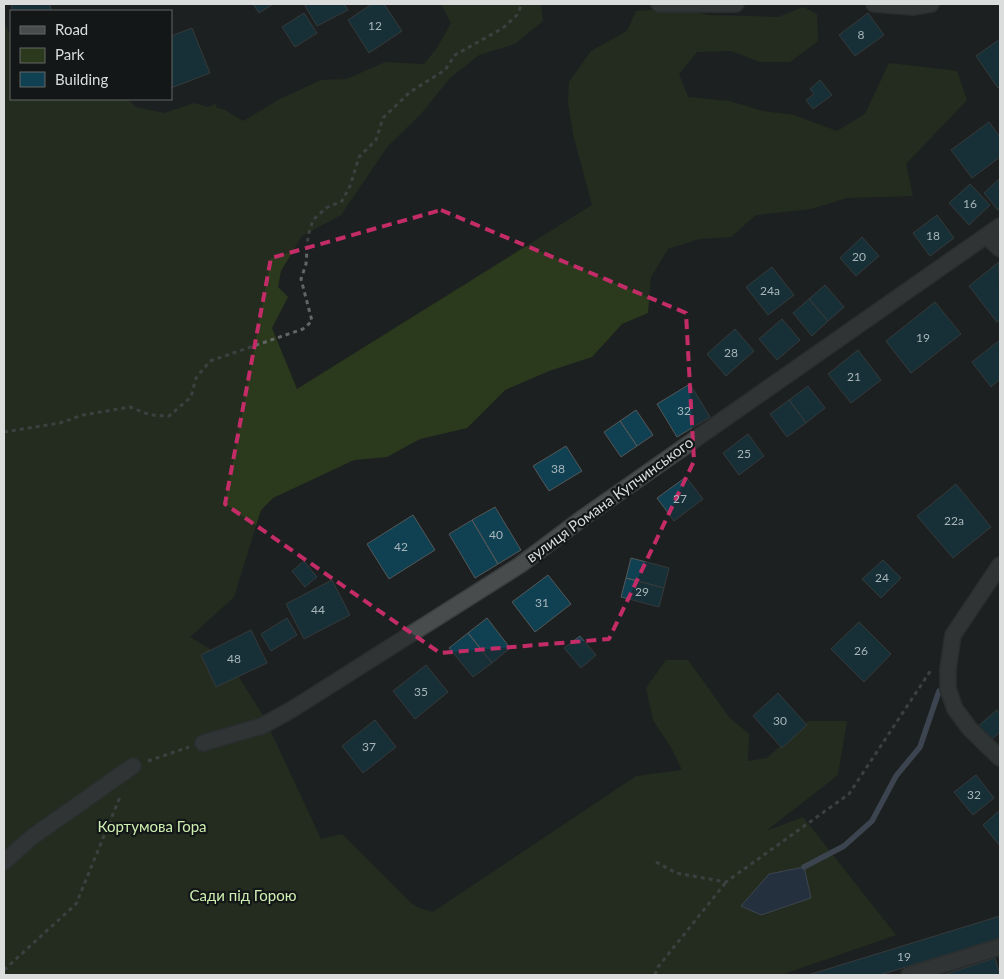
<svg xmlns="http://www.w3.org/2000/svg" width="1004" height="979" viewBox="0 0 1004 979" font-family="Lato,sans-serif">
	<style>
		.green { fill: #2b3a1c }
		.water { fill: #2f4362; stroke: #637187 }
		.lines { fill: none; stroke-linecap: round; stroke-linejoin: round }
		.stream { stroke: #637187; stroke-width: 5.5 }
		.building { fill: #104153; stroke: #545758 }
		.minor-casing { stroke: #3a3d3d; stroke-width: 18 }
		.path { stroke: #636666; stroke-width: 3; stroke-dasharray: 4 4; stroke-linecap: butt }
		.minor { stroke: #484c4c; stroke-width: 15 }
		.marked { fill: none; stroke: #c42c68; stroke-width: 4; stroke-dasharray: 10 6; stroke-linejoin: round }
		.labels { text-anchor: middle; stroke-width: 4.5; stroke-linejoin: round; paint-order: stroke }
		.number-label { font-size: 12px; fill: #a8b6ba }
		.street-label { font-size: 15px; fill: #dbdddd; stroke: #141717 }
		.park-label { font-size: 15px; fill: #ceefb1; stroke: #141717 }
	</style>
	<rect width="100%" height="100%" fill="#1d2020"/>
	<path class="green" d="M 441,4 L 541,4 L 543,21 L 515,44 L 479,55 L 450,78 L 421,114 L 388,146 L 341,215 L 302,236 L 281,271 L 278,287 L 288,297 L 272,328 L 297,389 L 592,205 L 573,134 L 568,102 L 569,82 L 591,51 L 627,31 L 636,11 L 674,8 L 709,15 L 778,17 L 803,7 L 817,14 L 818,41 L 790,62 L 760,62 L 731,51 L 697,52 L 679,74 L 688,97 L 729,101 L 763,111 L 794,115 L 837,131 L 865,114 L 889,63 L 957,71 L 967,100 L 906,164 L 913,196 L 847,198 L 811,209 L 756,215 L 731,237 L 699,239 L 668,249 L 651,277 L 648,313 L 622,324 L 592,357 L 549,371 L 505,390 L 467,428 L 420,439 L 387,457 L 354,460 L 273,498 L 261,510 L 234,597 L 190,637 L 228,660 L 264,717 L 321,839 L 342,834 L 411,903 L 419,908 L 433,912 L 636,776 L 682,770 L 672,749 L 653,720 L 646,688 L 666,660 L 688,660 L 729,717 L 749,734 L 748,761 L 767,758 L 808,721 L 847,721 L 838,775 L 766,831 L 803,817 L 896,935 L 781,975 L 4,975 L 4,23 L 11,35 L 11,99 L 128,99 L 136,107 L 164,113 L 194,103 L 208,107 L 215,104 L 217,108 L 225,110 L 243,121 L 278,100 L 321,80 L 347,79 L 385,62 L 424,64 L 437,48 L 451,23 Z"/>
	<path class="water" d="M 804,867 L 811,898 L 761,915 L 741,906 L 769,874 Z"/>
	<g class="lines">
		<path class="stream" d="M 804,867 L 844,846 L 872,821 L 896,776 L 920,747 L 939,691"/>
	</g>
	<path class="building" d="M 15,4 L 49,4 L 52,11 L 13,11 L 11,6 Z
		M 253,4 L 273,4 L 259,13 Z
		M 304,4 L 344,4 L 348,10 L 317,26 Z
		M 372,4 L 384,4 L 402,31 L 369,53 L 348,20 Z
		M 304,13 L 317,33 L 295,47 L 282,27 Z
		M 868,13 L 884,35 L 855,56 L 839,35 Z
		M 192,28 L 210,73 L 171,88 L 171,36 Z
		M 1000,39 L 1000,86 L 998,88 L 976,56 Z
		M 820,80 L 832,95 L 813,109 L 806,100 L 814,94 L 810,89 Z
		M 989,122 L 1000,137 L 1000,157 L 972,178 L 951,150 Z
		M 999,179 L 1000,208 L 998,210 L 984,193 Z
		M 970,184 L 990,205 L 969,225 L 949,203 Z
		M 937,215 L 954,238 L 930,256 L 913,233 Z
		M 862,237 L 879,256 L 856,276 L 840,258 Z
		M 999,262 L 1000,320 L 997,322 L 969,286 Z
		M 772,267 L 794,295 L 768,315 L 746,287 Z
		M 825,285 L 844,307 L 828,321 L 809,299 Z
		M 809,299 L 828,321 L 812,336 L 793,313 Z
		M 935,302 L 961,334 L 911,373 L 886,341 Z
		M 782,319 L 800,340 L 777,360 L 759,339 Z
		M 735,329 L 754,351 L 726,376 L 707,354 Z
		M 1000,340 L 1000,379 L 991,387 L 972,362 Z
		M 858,350 L 881,380 L 851,403 L 828,374 Z
		M 690,384 L 710,417 L 677,437 L 657,404 Z
		M 808,386 L 825,408 L 806,423 L 789,400 Z
		M 789,400 L 806,423 L 787,437 L 770,414 Z
		M 636,410 L 653,435 L 637,446 L 620,421 Z
		M 620,421 L 637,446 L 621,457 L 604,432 Z
		M 748,434 L 764,456 L 739,475 L 723,453 Z
		M 566,446 L 582,471 L 549,491 L 533,466 Z
		M 686,477 L 703,499 L 674,521 L 657,498 Z
		M 956,484 L 991,527 L 953,558 L 917,516 Z
		M 495,507 L 521,550 L 498,564 L 472,520 Z
		M 413,515 L 435,550 L 389,579 L 367,544 Z
		M 472,520 L 498,564 L 475,578 L 449,534 Z
		M 631,558 L 669,568 L 664,588 L 626,578 Z
		M 883,560 L 901,578 L 881,598 L 862,579 Z
		M 304,561 L 317,577 L 305,587 L 292,571 Z
		M 548,575 L 571,604 L 535,632 L 512,602 Z
		M 626,578 L 664,588 L 659,607 L 621,597 Z
		M 332,580 L 350,615 L 304,639 L 286,604 Z
		M 287,618 L 297,635 L 271,651 L 261,634 Z
		M 487,618 L 510,648 L 492,663 L 468,633 Z
		M 859,622 L 891,654 L 864,682 L 831,649 Z
		M 251,630 L 267,663 L 216,687 L 201,655 Z
		M 468,633 L 492,663 L 473,677 L 449,648 Z
		M 580,636 L 596,655 L 581,668 L 564,648 Z
		M 426,665 L 448,692 L 415,719 L 393,691 Z
		M 778,693 L 807,725 L 782,748 L 753,716 Z
		M 997,710 L 1000,714 L 1000,732 L 991,740 L 978,726 Z
		M 375,720 L 396,747 L 363,773 L 342,746 Z
		M 976,775 L 994,798 L 973,815 L 954,792 Z
		M 1000,810 L 1000,846 L 983,825 Z
		M 1000,916 L 1000,938 L 880,975 L 808,975 Z
		M 995,958 L 1000,975 L 943,975 Z"/>
	<g class="lines">
		<defs>
			<path id="minor" d="M 659,4 L 736,4
				M 874,4 L 914,7 L 931,4
				M 986,236 L 1000,249
				M 1000,565 L 953,635 L 948,669 L 948,689 L 955,709 L 970,729 L 1000,758
				M 203,743 L 262,726 L 291,710 L 520,565 L 584,517 L 1000,226
				M 4,862 L 32,837 L 133,766
				M 909,975 L 1000,947"/>
		</defs>
		<use href="#minor" class="minor-casing"/>
		<path class="path" d="M 4,432 L 60,423 L 83,415 L 130,407 L 150,415 L 169,416 L 191,397 L 196,378 L 210,361 L 303,329 L 312,321 L 301,279 L 306,264 L 308,236 L 313,220 L 326,208 L 342,201 L 350,186 L 359,157 L 376,140 L 383,118 L 410,92 L 445,70 L 455,55 L 503,28 L 517,15 L 522,4
			M 148,761 L 189,747
			M 656,862 L 676,873 L 726,882 L 849,794 L 931,670
			M 4,970 L 76,904 L 120,797
			M 655,975 L 658,967 L 726,882"/>
		<use href="#minor" class="minor"/>
	</g>
	<path d="M0 0H1004V979H0ZM 441,210 L 686,313 L 694,461 L 609,639 L 440,653 L 225,504 L 271,258 Z" fill="#1d2020" fill-opacity=".55" fill-rule="evenodd"/>
	<path class="marked" d="M 441,210 L 686,313 L 694,461 L 609,639 L 440,653 L 225,504 L 271,258 Z"/>
	<g class="labels">
		<g class="number-label">
			<text x="375" y="30">12</text>
			<text x="861" y="39">8</text>
			<text x="970" y="208">16</text>
			<text x="933" y="240">18</text>
			<text x="859" y="261">20</text>
			<text x="770" y="295">24а</text>
			<text x="923" y="342">19</text>
			<text x="731" y="357">28</text>
			<text x="854" y="381">21</text>
			<text x="684" y="415">32</text>
			<text x="744" y="458">25</text>
			<text x="558" y="473">38</text>
			<text x="680" y="503">27</text>
			<text x="954" y="525">22а</text>
			<text x="496" y="539">40</text>
			<text x="401" y="551">42</text>
			<text x="882" y="582">24</text>
			<text x="642" y="596">29</text>
			<text x="542" y="607">31</text>
			<text x="318" y="614">44</text>
			<text x="861" y="655">26</text>
			<text x="234" y="663">48</text>
			<text x="421" y="696">35</text>
			<text x="780" y="725">30</text>
			<text x="369" y="751">37</text>
			<text x="974" y="799">32</text>
			<text x="904" y="961">19</text>
		</g>
		<g class="street-label">
			<text transform="translate(610 500) rotate(-36)" y="5">вулиця Романа Купчинського</text>
		</g>
		<g class="park-label">
			<text x="152" y="832">Кортумова Гора</text>
			<text x="243" y="901">Сади під Горою</text>
		</g>
	</g>
	<rect width="1004" height="979" fill="none" stroke="#dbdddd" stroke-width="10"/>
	<rect x="10" y="10" width="162" height="90" fill="#141717" stroke="#646666"/>
	<rect x="20" y="26" width="25" height="8" fill="#484c4c" stroke="#646666"/>
	<text x="55" y="35" font-size="15" fill="#dbdddd">Road</text>
	<rect x="20" y="48" width="25" height="15" fill="#2b3a1c" stroke="#646666"/>
	<text x="55" y="60" font-size="15" fill="#dbdddd">Park</text>
	<rect x="20" y="72" width="25" height="15" fill="#104153" stroke="#646666"/>
	<text x="55" y="85" font-size="15" fill="#dbdddd">Building</text>
</svg>
